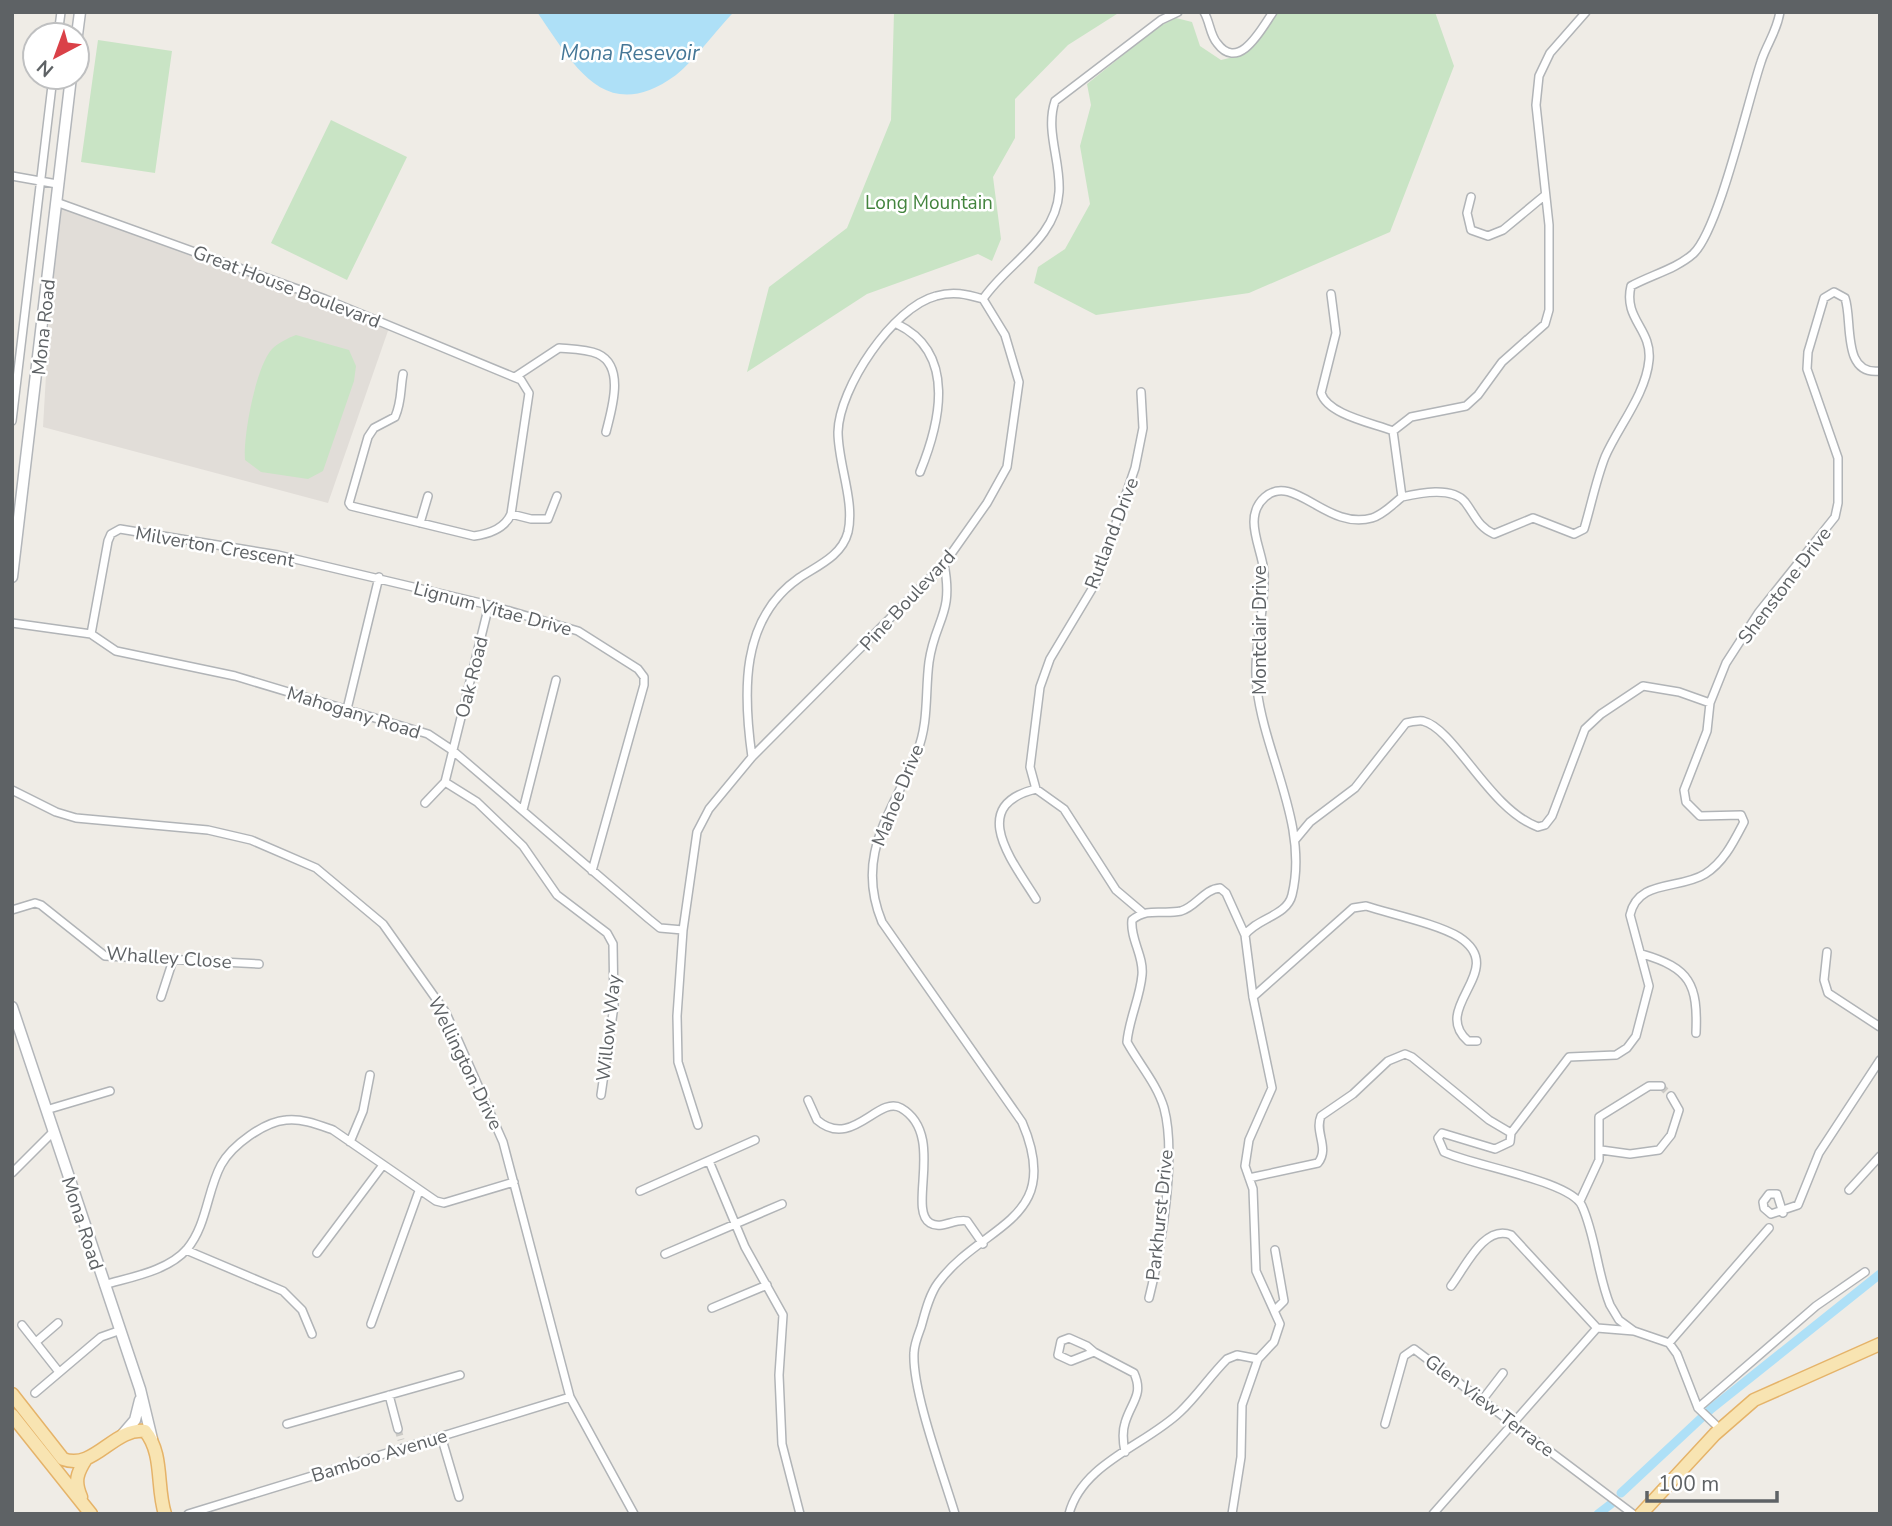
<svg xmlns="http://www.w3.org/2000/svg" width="1892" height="1526" viewBox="0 0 1892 1526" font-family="'Nunito Sans',sans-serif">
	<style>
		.education { fill: #e1ddd8 }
		.green { fill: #c9e4c5 }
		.water { fill: #aee0f7 }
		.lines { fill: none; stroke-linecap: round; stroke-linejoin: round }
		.canal { stroke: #aee0f7; stroke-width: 9 }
		.street-tunnel { stroke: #cbcac6; stroke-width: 7; stroke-dasharray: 7 3.5; stroke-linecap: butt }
		.street-casing { stroke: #b1b4b7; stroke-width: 10 }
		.secondary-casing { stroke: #b3b6ba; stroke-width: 13 }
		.primary-casing { stroke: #e5b369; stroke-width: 15 }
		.street { stroke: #fff; stroke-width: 7 }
		.secondary { stroke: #fff; stroke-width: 10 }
		.primary { stroke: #f8e4b2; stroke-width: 12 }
		.labels { text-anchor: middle; stroke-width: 5; stroke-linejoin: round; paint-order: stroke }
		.park-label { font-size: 19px; fill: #43843e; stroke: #fff }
		.street-label { font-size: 19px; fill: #5e6265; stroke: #fff }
		.water-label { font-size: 21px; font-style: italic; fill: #457797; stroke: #fff }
	</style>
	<rect width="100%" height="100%" fill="#efece6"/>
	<path class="education" d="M 56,202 L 390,325 L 328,503 L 43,427 Z"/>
	<path class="green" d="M 894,12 L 1120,12 L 1068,45 L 1015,99 L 1015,138 L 993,177 L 1001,239 L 992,261 L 978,254 L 867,294 L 747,372 L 769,287 L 847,228 L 891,120 Z
		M 1275,12 L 1435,12 L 1454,66 L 1390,232 L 1249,293 L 1096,315 L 1034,283 L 1038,267 L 1065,249 L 1090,204 L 1080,146 L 1091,105 L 1087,84 L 1158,27 L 1176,18 L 1192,22 L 1200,46 L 1221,60 L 1242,55 Z
		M 98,40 L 172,51 L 155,173 L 81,162 Z
		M 331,120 L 407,157 L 347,280 L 271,243 Z
		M 296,335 L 349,350 L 356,366 L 354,381 L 323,471 L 308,479 L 261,472 L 245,460 C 243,436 256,366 272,349 C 278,343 288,338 296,335 Z"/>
	<path class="water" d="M 537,12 L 734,12 C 717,29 693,62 676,75 C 605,127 574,65 537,12 Z"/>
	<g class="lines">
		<path class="canal" d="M 1621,1493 L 1711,1409 L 1880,1274
			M 1598,1514 L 1611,1504"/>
		<path class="street-tunnel" d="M 1661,1086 L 1671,1096
			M 398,1429 L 401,1440"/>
		<defs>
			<path id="street" d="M 1204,12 C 1210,22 1210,35 1217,43 C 1239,73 1262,28 1273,12
				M 58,35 L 61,12
				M 12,176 L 57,184
				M 1471,197 L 1467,213 L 1471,230 L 1488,236 L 1503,230 L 1544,196
				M 56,202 L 325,299 L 521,380 L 529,393 L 511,514 C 505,528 489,534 474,536 L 351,506 L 349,503 L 368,437 L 374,428 L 395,417 C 402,401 400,390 403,374
				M 1331,294 L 1336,333 L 1321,393 C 1328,415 1373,423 1393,431
				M 983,299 C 1007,263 1056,240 1059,192 C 1061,161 1045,131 1055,101 L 1161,20 L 1178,12
				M 897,324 C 957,353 940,423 920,472
				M 515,377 L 559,348 C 572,349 587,349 598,354 C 626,367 611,411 606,432
				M 1141,392 L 1143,428 L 1135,468 L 1095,584 L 1050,659 L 1040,687 L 1030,767 L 1036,789 L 1064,809 L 1116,890 L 1142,912
				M 12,421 L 53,77
				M 1402,497 C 1419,493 1452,486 1465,502 C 1475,515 1478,527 1494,534 L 1533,518 L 1574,534 L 1584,529 C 1591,506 1596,480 1605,457 C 1618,427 1646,394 1649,360 C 1652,329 1623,319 1631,286 C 1651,275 1676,269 1693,254 C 1719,230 1748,100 1761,62 C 1767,43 1776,34 1780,12
				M 511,514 L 531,519 L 548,519 L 557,496
				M 420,523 L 428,496
				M 944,564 C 954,615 935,619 929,662 C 925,692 929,723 917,752 C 893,812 854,854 882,922 L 1022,1122 C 1065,1222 982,1223 938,1283 C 929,1295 925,1313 921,1327 C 918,1335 914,1345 914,1353 C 912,1391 943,1474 955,1514
				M 12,623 L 91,634
				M 91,634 L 108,541 L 111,534 L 120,529 L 278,555 L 489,605 L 578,631 L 638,669 L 644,677 L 644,685 L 592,871
				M 91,634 L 116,651 L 235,676 L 428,734 L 452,750 L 649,919 L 660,928 L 683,930
				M 347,709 L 379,577
				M 445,782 L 477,802 L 523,846 L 557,895 L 607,933 L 613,944 L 614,1006 L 601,1095
				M 12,790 L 56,812 L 76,818 L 208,830 L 251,840 L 316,868 L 383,924 L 446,1013 L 503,1142 L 570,1397 L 634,1514
				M 425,803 L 445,782 L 489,605
				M 523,810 L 556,680
				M 1295,840 L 1310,822 L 1355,788 L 1406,723 C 1411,722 1418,720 1423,721 C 1455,729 1489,809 1538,827 L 1545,825 L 1552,816 L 1585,729 L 1601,714 L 1643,686 L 1679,692 L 1710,703
				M 1036,899 C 1014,863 966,806 1036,789
				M 12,910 L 35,903 L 41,905 L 105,956 L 259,964
				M 1827,952 L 1824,980 L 1828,993 L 1880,1027
				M 1642,954 C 1690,968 1698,984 1696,1033
				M 161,997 L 173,960
				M 1253,997 L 1353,908 L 1366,906 C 1391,914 1438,924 1459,937 C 1510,970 1429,1007 1468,1041 L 1477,1041
				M 808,1100 L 817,1120 C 852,1150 878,1095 901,1108 C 946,1134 907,1209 930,1223 C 941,1230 955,1218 967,1221 L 983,1244
				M 46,1110 L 110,1091
				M 698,1125 L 678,1062 L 677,1016 L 683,930 L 697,832 L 709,809 L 752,757 L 944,564 L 987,503 L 1007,467 L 1019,382 L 1005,335 L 983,299 C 966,294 953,291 936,296 C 893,307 839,388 838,432 C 838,464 855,501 848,532 C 842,556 817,566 799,578 C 740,619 743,693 752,757
				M 1511,1133 L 1569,1057 L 1616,1055 L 1627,1048 L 1636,1036 L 1649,986 L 1630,915 C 1638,879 1679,890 1705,874 C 1724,862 1734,841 1744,822 L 1741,815 L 1700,816 L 1686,802 L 1684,790 L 1707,731 L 1710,703 L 1726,663 L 1759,612 L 1835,517 L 1838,503 L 1838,458 L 1807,369 L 1808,352 L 1824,298 L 1834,292 L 1845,298 C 1853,320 1841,376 1880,371
				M 350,1142 L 363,1111 L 370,1075
				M 1601,1150 L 1630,1154 L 1659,1150 L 1671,1135 L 1679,1110 L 1671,1096
				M 709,1161 L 745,1247 L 783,1315 L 779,1375 L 782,1444 L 800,1514
				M 12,1173 L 53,1132
				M 1249,1178 L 1318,1163 C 1330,1148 1314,1132 1321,1116 L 1353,1094 L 1388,1061 L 1405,1054 L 1412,1057 L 1489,1120 L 1511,1133 L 1510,1142 L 1495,1149 L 1442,1133 L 1438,1138 L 1444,1152 C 1474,1166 1571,1181 1582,1206 C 1596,1237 1597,1273 1610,1305 L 1619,1320 L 1634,1331
				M 1849,1190 L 1880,1156
				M 640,1191 L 755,1140
				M 1580,1201 L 1599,1160 L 1599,1117 L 1649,1086 L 1661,1086
				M 1783,1213 L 1777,1194 L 1769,1194 L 1763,1202 L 1764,1208 L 1771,1214 L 1798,1205 L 1819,1153 L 1880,1060
				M 186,1250 L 283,1291 L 302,1310 L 312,1334
				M 317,1253 L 383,1165
				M 665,1254 L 782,1204
				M 104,1285 C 131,1277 168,1271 187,1249 C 207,1225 207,1191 221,1165 C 232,1145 264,1122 286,1120 C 302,1118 319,1125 333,1130 L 436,1201 L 444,1203 L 514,1182
				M 1451,1286 C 1465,1268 1484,1224 1511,1235 L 1597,1328 L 1634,1331 L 1669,1343 L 1677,1354 L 1698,1408 L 1720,1429
				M 1149,1298 C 1161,1250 1177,1156 1164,1108 C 1157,1084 1139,1064 1127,1042 C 1129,1019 1140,998 1142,975 C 1144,956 1130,939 1132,920 C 1148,907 1162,915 1181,911 C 1196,907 1204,889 1220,888 L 1226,893 L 1245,935
				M 712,1308 L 767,1285
				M 1275,1310 L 1284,1301 L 1275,1250
				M 371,1324 L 419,1191
				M 22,1325 L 59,1372
				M 36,1342 L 58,1323
				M 1669,1343 L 1769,1228
				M 1094,1352 L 1087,1346 L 1069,1338 L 1061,1341 L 1058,1355 L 1071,1361 L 1094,1352 L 1134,1373 C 1144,1395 1131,1402 1125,1423 C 1122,1432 1123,1442 1125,1452
				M 35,1393 L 101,1337 L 121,1330
				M 389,1395 L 398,1429
				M 1483,1399 L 1503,1373
				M 1698,1408 L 1816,1306 L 1865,1272
				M 287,1424 L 460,1375
				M 1385,1424 L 1404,1356 L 1414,1349 L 1633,1514
				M 441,1436 L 459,1497
				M 188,1514 L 570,1397
				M 1069,1514 C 1082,1463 1146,1445 1180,1412 C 1197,1396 1210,1376 1227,1359 L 1237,1355 L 1258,1359
				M 1232,1514 L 1241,1457 L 1242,1405 L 1258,1359 L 1274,1342 L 1280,1324 L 1256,1271 L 1253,1189 L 1245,1166 L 1249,1140 L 1272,1088 L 1253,997 L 1245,935 C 1257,918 1287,916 1292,895 C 1309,826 1265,756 1257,689 C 1252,651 1266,610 1264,572 C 1262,548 1242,517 1265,497 C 1294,472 1327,531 1372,518 C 1383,515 1393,504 1402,497 L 1393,431 L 1411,417 L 1466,406 L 1478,395 L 1502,362 L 1545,324 L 1549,310 L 1549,225 L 1536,105 L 1539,76 L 1550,53 L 1586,12
				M 1433,1514 L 1597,1328"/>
			<path id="secondary" d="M 77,35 L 80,12
				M 12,577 L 71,77
				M 12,1007 L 140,1389 L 152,1439
				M 123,1434 L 135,1420 L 140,1400"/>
			<path id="primary" d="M 12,1394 L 63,1459 C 94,1471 114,1427 145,1431 C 164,1454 156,1487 165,1514
				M 12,1415 L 91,1514
				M 81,1497 C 74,1481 77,1473 86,1459
				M 1641,1514 L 1715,1434 L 1754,1400 L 1880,1344"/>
		</defs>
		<use href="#street" class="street-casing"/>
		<use href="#secondary" class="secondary-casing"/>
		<use href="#primary" class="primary-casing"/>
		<use href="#street" class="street"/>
		<use href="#secondary" class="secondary"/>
		<use href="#primary" class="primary"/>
	</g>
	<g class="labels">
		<g class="park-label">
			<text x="929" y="209">Long Mountain</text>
		</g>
		<g class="street-label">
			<text transform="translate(287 286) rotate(21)" y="7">Great House Boulevard</text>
			<text transform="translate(43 327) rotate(-84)" y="7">Mona Road</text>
			<text transform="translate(1111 533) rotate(-69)" y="7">Rutland Drive</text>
			<text transform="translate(215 546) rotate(10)" y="7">Milverton Crescent</text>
			<text transform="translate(1784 585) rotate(-53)" y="7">Shenstone Drive</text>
			<text transform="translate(907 600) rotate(-47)" y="7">Pine Boulevard</text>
			<text transform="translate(493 608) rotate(15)" y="7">Lignum Vitae Drive</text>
			<text transform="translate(1259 630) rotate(-90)" y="7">Montclair Drive</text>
			<text transform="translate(471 677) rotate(-76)" y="7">Oak Road</text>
			<text transform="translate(354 712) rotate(17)" y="7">Mahogany Road</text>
			<text transform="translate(897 795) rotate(-68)" y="7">Mahoe Drive</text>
			<text transform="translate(169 957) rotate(4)" y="7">Whalley Close</text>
			<text transform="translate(608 1028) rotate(-84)" y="7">Willow Way</text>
			<text transform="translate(466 1063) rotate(64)" y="7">Wellington Drive</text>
			<text transform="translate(1159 1215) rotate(-84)" y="7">Parkhurst Drive</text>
			<text transform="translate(83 1223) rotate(72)" y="7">Mona Road</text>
			<text transform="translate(1490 1405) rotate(37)" y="7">Glen View Terrace</text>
			<text transform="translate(379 1455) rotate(-17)" y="7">Bamboo Avenue</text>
		</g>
		<g class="water-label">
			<text x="630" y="60">Mona Resevoir</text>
		</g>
	</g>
	<rect width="1892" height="1526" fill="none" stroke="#5e6265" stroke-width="28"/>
	<g transform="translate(56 56) rotate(221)"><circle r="33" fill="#ffffff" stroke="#bfc0c1" stroke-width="2"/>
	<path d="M0-5L12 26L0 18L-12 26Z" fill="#da4148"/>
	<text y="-10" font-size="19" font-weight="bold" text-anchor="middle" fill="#5e6265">N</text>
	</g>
	<path d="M1647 1491v10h130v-10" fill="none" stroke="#5e6265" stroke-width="3.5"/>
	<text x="1658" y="1491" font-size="21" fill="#5e6265" stroke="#ffffff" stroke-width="5" paint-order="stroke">100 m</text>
</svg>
